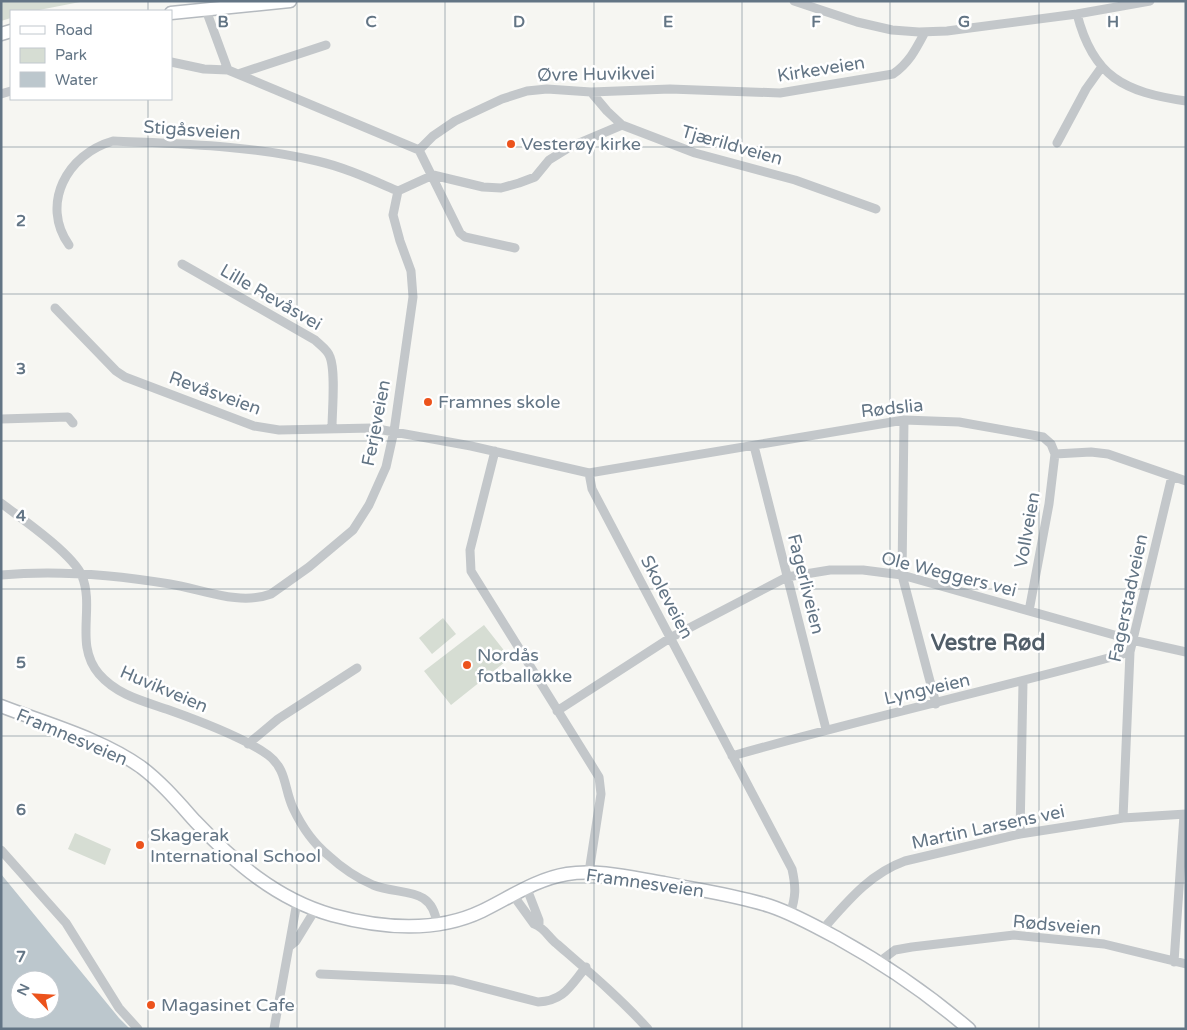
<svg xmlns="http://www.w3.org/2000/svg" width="1187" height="1030" viewBox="0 0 1187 1030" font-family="'Varela Round',sans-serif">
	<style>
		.green { fill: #d6ddd3 }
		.water { fill: #bcc7cd; fill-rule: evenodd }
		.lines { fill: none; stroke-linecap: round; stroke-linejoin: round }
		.secondary-casing { stroke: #b5babf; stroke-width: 15 }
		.street { stroke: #c3c7ca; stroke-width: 9 }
		.secondary { stroke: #fff; stroke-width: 12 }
		.grid { fill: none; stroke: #637585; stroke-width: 1; stroke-opacity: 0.55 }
		.poi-dot { fill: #ec531c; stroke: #fff; stroke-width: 2 }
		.labels { text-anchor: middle; stroke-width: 5; stroke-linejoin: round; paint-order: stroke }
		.street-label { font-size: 18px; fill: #637585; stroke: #fff }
		.poi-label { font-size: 18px; fill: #637585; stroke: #fff; text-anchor: start }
		.district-label { font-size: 22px; font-weight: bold; fill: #515e69; stroke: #fff }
		.grid-label { font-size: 16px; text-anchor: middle; font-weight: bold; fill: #637585; stroke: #fff; stroke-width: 5; stroke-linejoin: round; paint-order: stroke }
	</style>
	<rect width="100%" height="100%" fill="#f6f6f2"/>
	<path class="green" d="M 1,1 L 85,1 L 34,11 L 11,11 L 11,18 L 1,21 Z
		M 443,618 L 456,634 L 432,654 L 419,638 Z
		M 484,625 L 510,658 L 451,705 L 424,671 Z
		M 75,833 L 111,849 L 105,865 L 68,849 Z"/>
	<path class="water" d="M 1,874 L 119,1018 L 130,1029 L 1,1029 ZM 20,980 L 50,980 L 50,1010 L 20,1010 Z"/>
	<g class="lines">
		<defs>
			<path id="secondary" d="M 171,13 L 290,1
				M 1,34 L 11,31
				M 1,706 C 47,724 100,738 141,767 C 161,782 178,802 195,821 C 234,862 276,899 332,915 C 380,928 436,933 482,911 C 509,898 536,879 567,874 C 598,869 633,878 664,883 C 699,890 736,895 770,906 C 794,914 817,927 839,939 C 886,965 928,994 969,1029"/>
		</defs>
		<use href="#secondary" class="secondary-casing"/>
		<path class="street" d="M 794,1 L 857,22 L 892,30 L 919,32 L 947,31 L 1077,14 L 1150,1
			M 206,10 L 228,70
			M 1077,14 C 1093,77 1124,92 1186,101
			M 171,62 L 204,69 L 228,70 L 419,150 L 460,233 L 465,237 L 515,248
			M 238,74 L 326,45
			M 591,92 L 607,111 L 622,125 L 695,153 L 795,180 L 876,209
			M 1,94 L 11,91
			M 1057,143 L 1086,89 L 1101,68
			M 419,150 L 433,136 L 455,121 L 502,99 L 527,91 L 547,89 L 591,92 L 670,89 L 780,93 L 893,74 C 909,63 916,49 925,32
			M 433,175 L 483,187 L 501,188 L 519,183 L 535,177 L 549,160 L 570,147 L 622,125
			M 69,245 C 40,204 67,154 113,141 C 180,144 250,145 317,161 C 344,167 372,180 398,191
			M 182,264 L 315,340 C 320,345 328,350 330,357 C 336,372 332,411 332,428
			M 55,308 L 116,371 L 125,377 L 254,426 L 279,430 L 372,428 L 471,446 L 589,473 L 904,420 L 959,422 L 1043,437 L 1051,444 L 1055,454 L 1049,504 L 1029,611
			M 1,419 L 68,417 L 73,423
			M 904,420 L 902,575 L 936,704
			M 754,446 L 826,729
			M 495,451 L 470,550 L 471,571 L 599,777 L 601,794 L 589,872
			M 1055,454 L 1091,452 L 1108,454 L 1186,481
			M 589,473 L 592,489 L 792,869 C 796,887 796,897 790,914
			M 1,503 C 21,518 73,554 82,576 C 95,608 74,645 99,674 C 117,695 143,701 169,710 C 197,720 245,738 268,755 C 287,769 284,789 293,808 C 301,825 314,844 329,856 C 342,868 357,878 373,885 C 401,896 432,885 437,924
			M 1,575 C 55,570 116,575 170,584 C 202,589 239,606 271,594 L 309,567 L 353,530 L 369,505 L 386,467 L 394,431 L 413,297 L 411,271 L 400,241 L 393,215 L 398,191 L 433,175
			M 557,711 L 670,638 L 787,577 L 830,570 L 863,570 L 902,575 L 1132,640 L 1186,652
			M 248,744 L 278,719 L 357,668
			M 732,756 C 864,718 998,689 1130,652
			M 1123,818 L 1130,652 L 1172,476
			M 1020,834 L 1023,682
			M 1,850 L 66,923 L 119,1008 L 138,1029
			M 527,889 L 539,920 L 539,925
			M 513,895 L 534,924 C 544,927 549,938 557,944 C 588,971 620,998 648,1029
			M 822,930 C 847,902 869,874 905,861 L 1020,834 L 1123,818 L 1186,814
			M 290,946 L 296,941 L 315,910
			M 879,962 L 895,950 L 912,947 L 1014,935 L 1104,944 L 1186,964
			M 1174,962 L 1184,815
			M 320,974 L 453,980 L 538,1002 C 564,1001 570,986 586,967
			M 274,1029 L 297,902"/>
		<use href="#secondary" class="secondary"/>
	</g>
	<path class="grid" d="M 148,1 L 148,11M 297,1 L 297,1029M 445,1 L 445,1029M 594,1 L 594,1029M 742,1 L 742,1029M 890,1 L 890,1029M 1039,1 L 1039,1029M 148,99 L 148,1029M 1,147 L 1186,147M 1,294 L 1186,294M 1,441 L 1186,441M 1,589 L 1186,589M 1,736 L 1186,736M 1,883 L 1186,883"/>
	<g class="poi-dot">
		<circle cx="511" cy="144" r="5"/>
		<circle cx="428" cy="402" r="5"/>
		<circle cx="467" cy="665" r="5"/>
		<circle cx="140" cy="845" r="5"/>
		<circle cx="151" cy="1005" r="5"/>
	</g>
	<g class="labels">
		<g class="street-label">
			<text transform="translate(821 69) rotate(-9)" y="6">Kirkeveien</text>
			<text transform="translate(596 74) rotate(-1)" y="6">Øvre Huvikvei</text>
			<text transform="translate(192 130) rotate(4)" y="6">Stigåsveien</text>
			<text transform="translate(732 145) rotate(16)" y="6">Tjærildveien</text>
			<text transform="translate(271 297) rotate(30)" y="6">Lille Revåsvei</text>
			<text transform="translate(215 393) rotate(20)" y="6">Revåsveien</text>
			<text transform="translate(892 408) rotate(-6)" y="6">Rødslia</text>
			<text transform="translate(376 423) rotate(-79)" y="6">Ferjeveien</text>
			<text transform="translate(1027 530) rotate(-80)" y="6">Vollveien</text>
			<text transform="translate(949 574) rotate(14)" y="6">Ole Weggers vei</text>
			<text transform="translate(806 584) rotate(76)" y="6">Fagerliveien</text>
			<text transform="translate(667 597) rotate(62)" y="6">Skoleveien</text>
			<text transform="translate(1128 598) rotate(-78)" y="6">Fagerstadveien</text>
			<text transform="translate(164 689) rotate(23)" y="6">Huvikveien</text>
			<text transform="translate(927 689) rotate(-13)" y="6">Lyngveien</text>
			<text transform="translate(72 737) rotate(23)" y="6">Framnesveien</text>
			<text transform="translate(988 827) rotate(-12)" y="6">Martin Larsens vei</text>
			<text transform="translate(645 883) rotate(8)" y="6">Framnesveien</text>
			<text transform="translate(1057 925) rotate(5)" y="6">Rødsveien</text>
		</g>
		<g class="poi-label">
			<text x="521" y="150">Vesterøy kirke</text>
			<text x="438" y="408">Framnes skole</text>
			<text x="477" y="661">Nordås<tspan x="477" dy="21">fotballøkke</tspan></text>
			<text x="150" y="841">Skagerak<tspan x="150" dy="21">International School</tspan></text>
			<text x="161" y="1011">Magasinet Cafe</text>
		</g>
		<g class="district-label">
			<text x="988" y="650">Vestre Rød</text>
		</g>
	</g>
	<g class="grid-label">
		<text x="223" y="27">B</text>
		<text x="371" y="27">C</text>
		<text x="519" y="27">D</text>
		<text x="668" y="27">E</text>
		<text x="816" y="27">F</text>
		<text x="964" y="27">G</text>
		<text x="1113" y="27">H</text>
		<text x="21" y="226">2</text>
		<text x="21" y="374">3</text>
		<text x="21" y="521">4</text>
		<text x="21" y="668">5</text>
		<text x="21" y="815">6</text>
		<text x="21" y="962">7</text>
	</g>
	<rect width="1187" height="1030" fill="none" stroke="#637585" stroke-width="5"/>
	<rect x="10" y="10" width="162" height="90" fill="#ffffff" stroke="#c1c8ce"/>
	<rect x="20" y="26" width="25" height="8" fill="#ffffff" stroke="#c1c8ce"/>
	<text x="55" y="35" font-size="15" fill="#637585">Road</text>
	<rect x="20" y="48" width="25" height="15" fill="#d6ddd3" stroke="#c1c8ce"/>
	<text x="55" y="60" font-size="15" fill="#637585">Park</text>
	<rect x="20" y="72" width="25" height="15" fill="#bcc7cd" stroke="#c1c8ce"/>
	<text x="55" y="85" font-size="15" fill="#637585">Water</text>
	<g transform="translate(35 995) rotate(295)"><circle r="24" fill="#ffffff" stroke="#c1c8ce"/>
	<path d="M0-4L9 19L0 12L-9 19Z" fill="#ec531c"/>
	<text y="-8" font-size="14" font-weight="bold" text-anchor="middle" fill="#637585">N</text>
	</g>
</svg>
